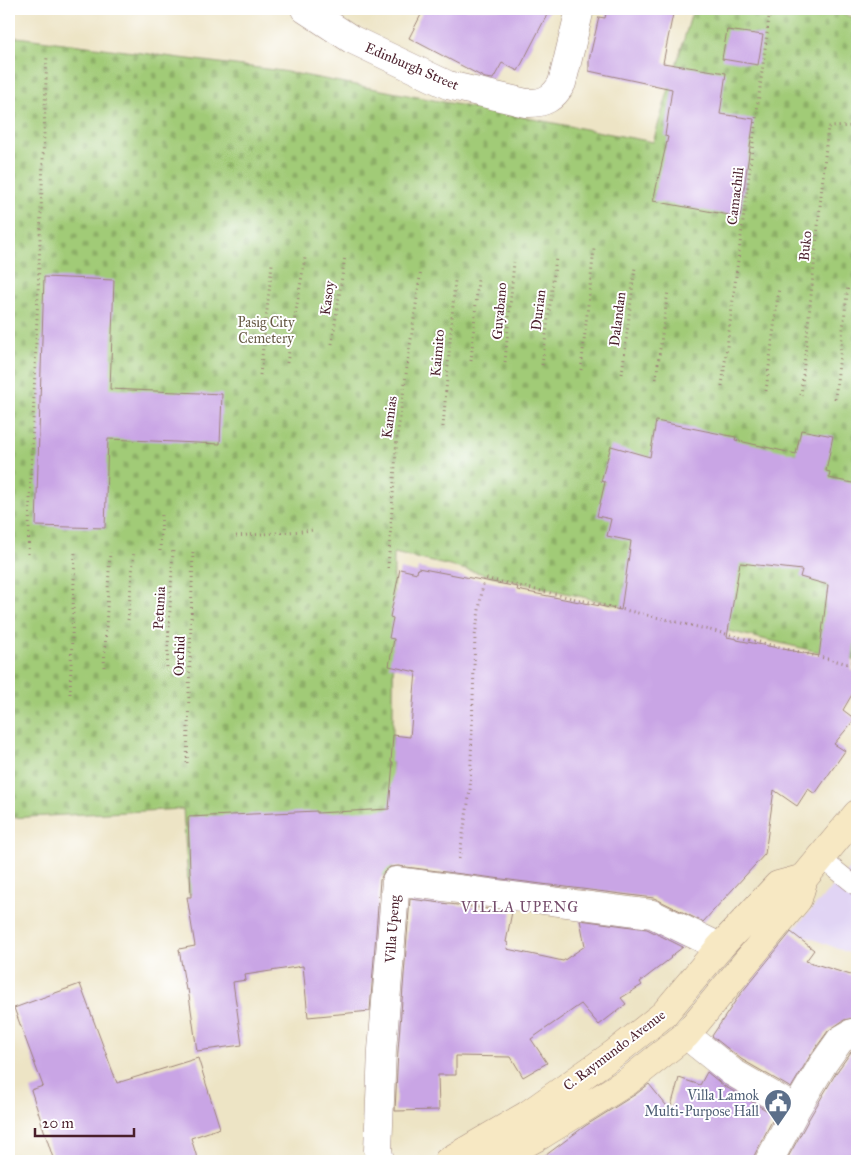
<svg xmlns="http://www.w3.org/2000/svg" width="866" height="1170" viewBox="0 0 866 1170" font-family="'IM FELL Great Primer',serif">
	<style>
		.built { fill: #e1d4f4 }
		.cemetery { fill: url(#cemetery-stones); stroke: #767551 }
		.building { fill: #c9a5e5; fill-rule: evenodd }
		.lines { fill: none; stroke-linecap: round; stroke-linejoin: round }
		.lane-casing { stroke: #9c8278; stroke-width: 19 }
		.street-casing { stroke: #9c8278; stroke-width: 29 }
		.secondary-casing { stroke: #9c8278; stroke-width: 29 }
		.path { stroke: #9c8278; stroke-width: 3; stroke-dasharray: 1 4; stroke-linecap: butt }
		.lane { stroke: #fff; stroke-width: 18 }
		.street { stroke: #fff; stroke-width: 28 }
		.secondary { stroke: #f7e8c3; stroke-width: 28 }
		.labels { text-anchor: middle; stroke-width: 4; stroke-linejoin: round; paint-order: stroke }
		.street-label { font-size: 14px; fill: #4a1f2b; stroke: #fff }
		.park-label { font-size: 14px; fill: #685b46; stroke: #fff }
		.service-label { font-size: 14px; fill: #4e5e75; stroke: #fff; text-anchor: end }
		.neighbourhood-label { font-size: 15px; letter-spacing: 1px; fill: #764e6c; stroke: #fff }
	</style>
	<defs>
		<pattern id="cemetery-stones" width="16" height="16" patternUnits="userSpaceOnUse" patternTransform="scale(1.25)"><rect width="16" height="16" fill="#a1cb77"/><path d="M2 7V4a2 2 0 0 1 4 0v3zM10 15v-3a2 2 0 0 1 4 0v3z" fill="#8cae67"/></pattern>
	</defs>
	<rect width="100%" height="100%" fill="#fff"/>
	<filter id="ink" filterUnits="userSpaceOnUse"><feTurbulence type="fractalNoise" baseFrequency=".02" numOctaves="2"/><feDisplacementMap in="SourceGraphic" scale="10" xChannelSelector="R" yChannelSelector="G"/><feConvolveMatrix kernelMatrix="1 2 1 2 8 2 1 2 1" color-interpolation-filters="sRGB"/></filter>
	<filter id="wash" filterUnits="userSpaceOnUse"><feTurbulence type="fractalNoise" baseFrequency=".0096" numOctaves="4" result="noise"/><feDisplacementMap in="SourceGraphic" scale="20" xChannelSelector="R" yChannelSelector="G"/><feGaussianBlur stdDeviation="1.12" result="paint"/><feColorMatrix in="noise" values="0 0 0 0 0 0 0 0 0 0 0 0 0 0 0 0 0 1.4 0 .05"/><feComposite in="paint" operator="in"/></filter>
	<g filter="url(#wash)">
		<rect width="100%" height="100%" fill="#ede4c5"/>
		<path class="built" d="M 857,860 L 857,956 L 792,931 Z"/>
		<path class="cemetery" d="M 693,9 L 830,9 L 857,19 L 857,661 L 394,553 L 392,875 L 189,894 L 183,809 L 9,818 L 9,36 L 282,71 L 653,142 Z"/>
		<g id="blocks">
			<path class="building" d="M 424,9 L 550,9 L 518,71 L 502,63 L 493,79 L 485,78 L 409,38 Z
				M 607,9 L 674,9 L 663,63 L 726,73 L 720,114 L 754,119 L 740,217 L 653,201 L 668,137 L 665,136 L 672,89 L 589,71 L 589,60 L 599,17 L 605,18 Z
				M 727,30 L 763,35 L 758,65 L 722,59 Z
				M 44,277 L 114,280 L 110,389 L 222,394 L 220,444 L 108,439 L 105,528 L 36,526 Z
				M 656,421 L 736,437 L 735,440 L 796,454 L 801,430 L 833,436 L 826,471 L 830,472 L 829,478 L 857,484 L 857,620 L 851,670 L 857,674 L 857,686 L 843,710 L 855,719 L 834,744 L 845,751 L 815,794 L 808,789 L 797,806 L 774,790 L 765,854 L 703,922 L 654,898 L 398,866 L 390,867 L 384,872 L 380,880 L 370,1011 L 308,1017 L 303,966 L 245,975 L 246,980 L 233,982 L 242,1045 L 197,1051 L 188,989 L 186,990 L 179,949 L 195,946 L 187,897 L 191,897 L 188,817 L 317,811 L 317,813 L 389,809 L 393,762 L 391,762 L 393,735 L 410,737 L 416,672 L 389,666 L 394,639 L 389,638 L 393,618 L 390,617 L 400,569 L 417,573 L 418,568 L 518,587 L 517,590 L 621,610 L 631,541 L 607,536 L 611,519 L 597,516 L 605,482 L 601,481 L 611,446 L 650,457 ZM 740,563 L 802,570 L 800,577 L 828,585 L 819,656 L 737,640 L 737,639 L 727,637 Z
				M 410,899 L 512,912 L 506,942 L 508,943 L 507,949 L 563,961 L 585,946 L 580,920 L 647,929 L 683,947 L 670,957 L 671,958 L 640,982 L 642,985 L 621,998 L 626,1004 L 599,1025 L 581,1004 L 531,1039 L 547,1063 L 523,1077 L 511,1057 L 456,1056 L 456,1075 L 438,1075 L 439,1110 L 395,1111 L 398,1051 Z
				M 791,932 L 814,950 L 806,961 L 857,977 L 857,1017 L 844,1020 L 828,1031 L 810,1056 L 791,1088 L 741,1059 L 712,1036 L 738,997 Z
				M 80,984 L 117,1083 L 198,1058 L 220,1128 L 191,1138 L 198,1161 L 54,1161 L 31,1090 L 43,1086 L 14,1008 Z
				M 857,1048 L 857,1161 L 786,1161 L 810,1117 L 836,1073 L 851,1052 Z
				M 707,1072 L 724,1086 L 775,1115 L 755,1154 L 753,1161 L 538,1161 L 585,1126 L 636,1094 L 649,1084 L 670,1110 L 679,1078 L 700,1085 Z"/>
		</g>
	</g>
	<g filter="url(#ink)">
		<use href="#blocks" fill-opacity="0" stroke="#9c8278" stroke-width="1"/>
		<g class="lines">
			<defs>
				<path id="lane" d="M 821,858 L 857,887"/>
				<path id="street" d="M 305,9 L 351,39 L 448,85 L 526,103 C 544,104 554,98 562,83 L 580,9
					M 686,1035 L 732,1072 L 796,1109
					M 380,1161 L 378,1150 L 382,1050 L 396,881 L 652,914 L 720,947
					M 769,1161 L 796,1109 L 823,1064 L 840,1040 L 852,1033 L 857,1032"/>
				<path id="secondary" d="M 448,1161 L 527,1115 L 615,1053 L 664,1014 L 720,947 L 778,885 L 804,878
					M 493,1161 L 541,1135 L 628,1081 L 686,1035 L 798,899 L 804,878 L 857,814"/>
			</defs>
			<use href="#lane" class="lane-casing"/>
			<use href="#street" class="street-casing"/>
			<use href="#secondary" class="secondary-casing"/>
			<path class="path" d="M 332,344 L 345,256
				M 471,361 L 478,280
				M 505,362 L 514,262
				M 287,363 L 305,258
				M 542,365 L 556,258
				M 581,370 L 594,249
				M 622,374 L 635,267
				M 260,375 L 272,264
				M 656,379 L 668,291
				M 722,386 L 770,9
				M 766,391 L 779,287
				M 801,395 L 828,127 L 857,126
				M 835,399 L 848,285
				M 443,427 L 455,281
				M 236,536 L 315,530
				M 160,551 L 162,514
				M 28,554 L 47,55
				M 388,568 L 397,437 L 421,270
				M 128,620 L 134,551
				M 104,667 L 110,552
				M 167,667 L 173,551
				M 70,694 L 75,553
				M 187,763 L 193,550
				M 459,859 L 470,791 L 475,636 L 484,578 L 673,621 L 857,666"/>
			<use href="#lane" class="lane"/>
			<use href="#street" class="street"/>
			<use href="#secondary" class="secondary"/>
		</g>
	</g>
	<defs>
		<symbol id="civic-pin" viewBox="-11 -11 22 30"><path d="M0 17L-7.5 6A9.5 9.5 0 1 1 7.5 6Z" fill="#5c6f8a" stroke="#fff"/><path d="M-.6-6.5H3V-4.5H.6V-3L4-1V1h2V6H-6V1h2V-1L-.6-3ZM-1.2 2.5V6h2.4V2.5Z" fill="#fff"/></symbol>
	</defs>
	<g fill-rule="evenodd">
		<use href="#civic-pin" x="762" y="1087" width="32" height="43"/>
	</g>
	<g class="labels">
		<g class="street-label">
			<text transform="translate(412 66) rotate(23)" y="5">Edinburgh Street</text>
			<text transform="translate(735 196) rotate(-83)" y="5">Camachili</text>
			<text transform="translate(805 246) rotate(-84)" y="5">Buko</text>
			<text transform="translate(327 298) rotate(-82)" y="5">Kasoy</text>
			<text transform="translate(538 310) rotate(-83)" y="5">Durian</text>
			<text transform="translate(499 311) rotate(-85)" y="5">Guyabano</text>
			<text transform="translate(617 319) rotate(-83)" y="5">Dalandan</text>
			<text transform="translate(437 353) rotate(-85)" y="5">Kaimito</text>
			<text transform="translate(389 417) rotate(-82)" y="5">Kamias</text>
			<text transform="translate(159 608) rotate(-87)" y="5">Petunia</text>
			<text transform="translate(179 656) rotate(-88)" y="5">Orchid</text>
			<text transform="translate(392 929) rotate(-86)" y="5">Villa Upeng</text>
			<text transform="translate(614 1050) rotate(-37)" y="5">C. Raymundo Avenue</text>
		</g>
		<g class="park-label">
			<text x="266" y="327">Pasig City<tspan x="266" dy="16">Cemetery</tspan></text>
		</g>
		<g class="service-label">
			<text x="759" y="1100">Villa Lamok<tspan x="759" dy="16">Multi-Purpose Hall</tspan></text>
		</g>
		<g class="neighbourhood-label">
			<text x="520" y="912">VILLA UPENG</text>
		</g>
	</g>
	<rect width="866" height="1170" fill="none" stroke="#fff" stroke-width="30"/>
	<path d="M35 1128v8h99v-8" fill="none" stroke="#4a1f2b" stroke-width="2.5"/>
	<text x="42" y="1128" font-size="15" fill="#4a1f2b" stroke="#ffffff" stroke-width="4" paint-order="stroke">20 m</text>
</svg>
